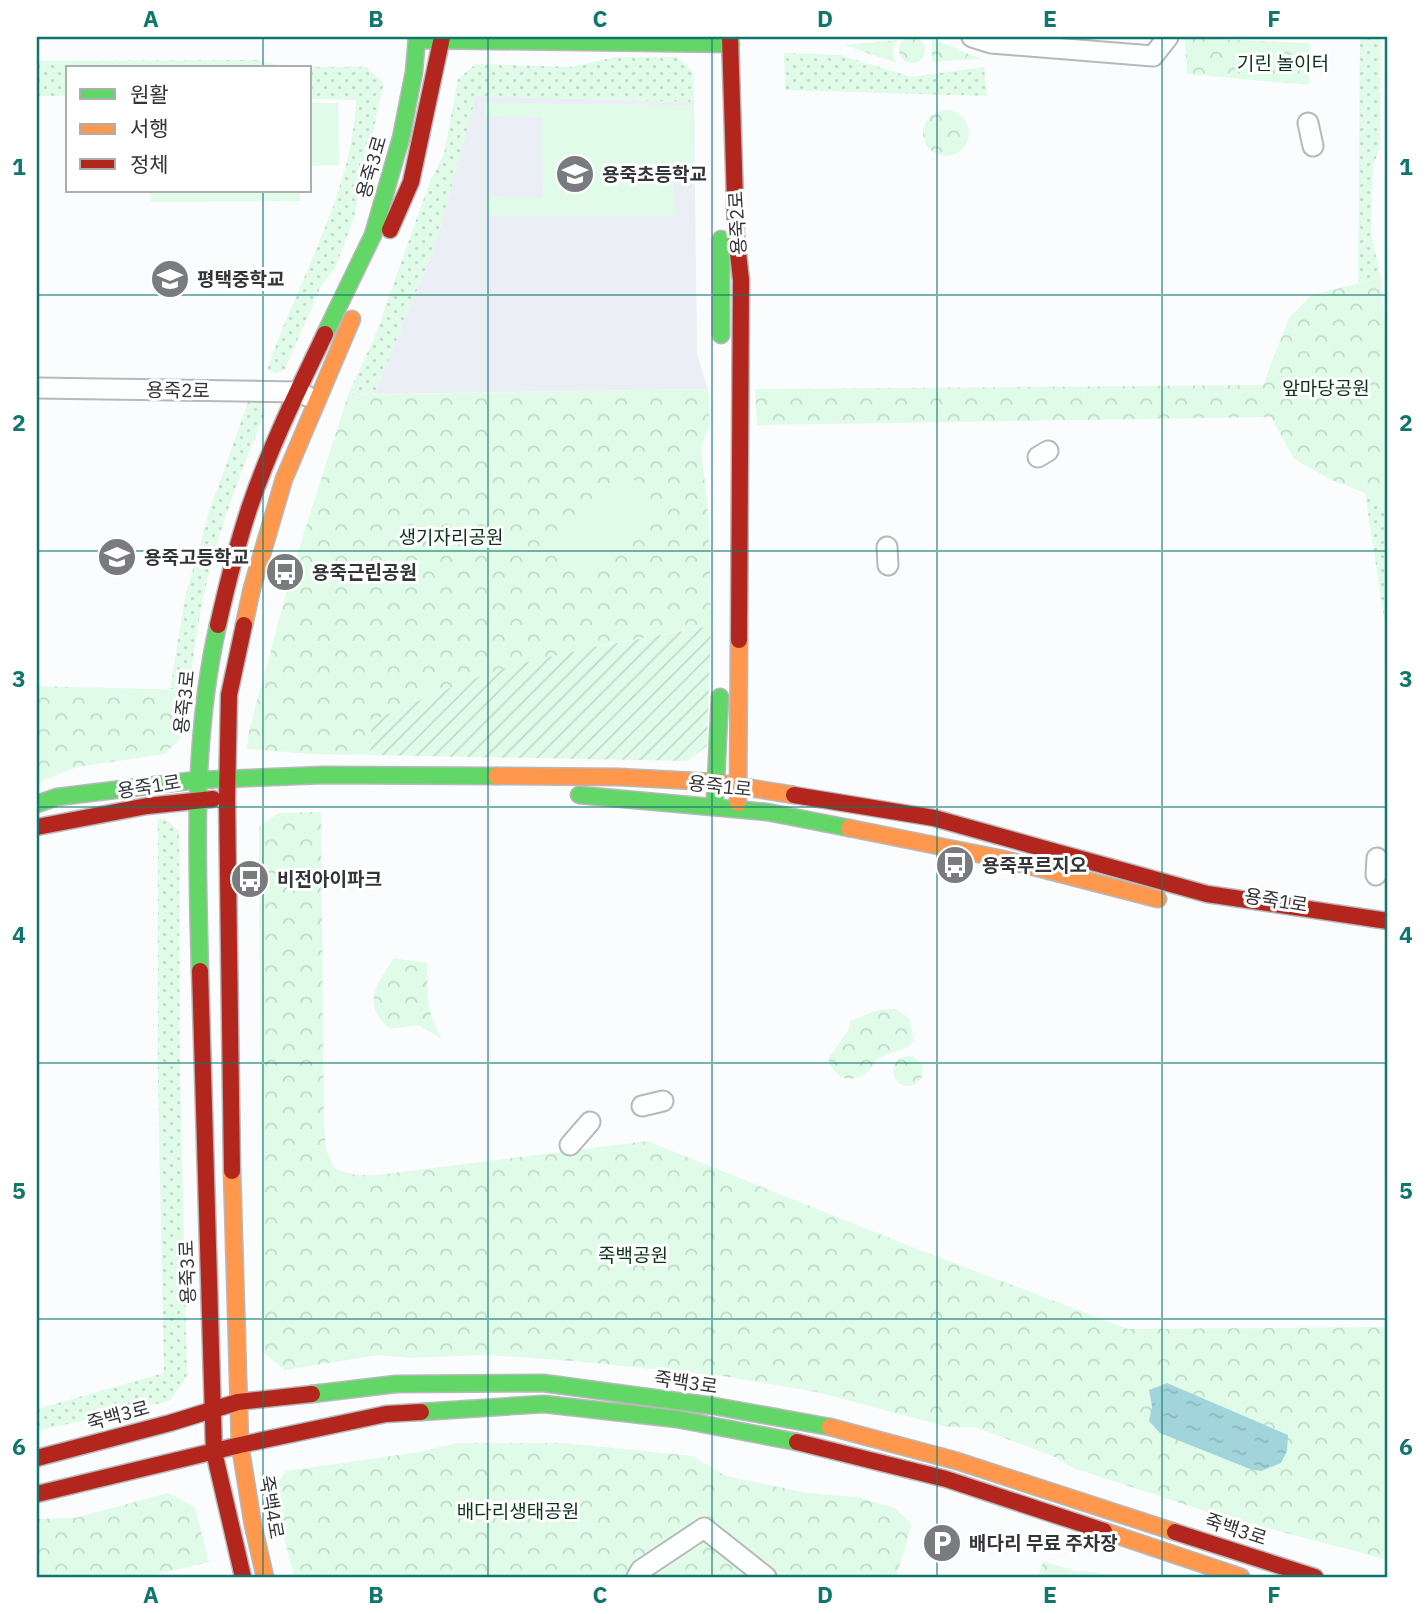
<svg xmlns="http://www.w3.org/2000/svg" width="1425" height="1614" viewBox="0 0 1425 1614" font-family="'IBM Plex Sans','Noto Sans KR',sans-serif">
	<style>
		.built { fill: #ebeef5 }
		.grass { fill: url(#grass-dots) }
		.park { fill: url(#park-crowns) }
		.garden { fill: url(#garden-furrows) }
		.pitch { fill: #e0fce9 }
		.water { fill: url(#water-ripples) }
		.lines { fill: none; stroke-linecap: round; stroke-linejoin: round }
		.street-casing { stroke: #b7b8ba; stroke-width: 23 }
		.fast-casing { stroke: #b7b8ba; stroke-width: 19 }
		.slow-casing { stroke: #b7b8ba; stroke-width: 19 }
		.jam-casing { stroke: #b7b8ba; stroke-width: 19 }
		.street { stroke: #feffff; stroke-width: 19 }
		.fast { stroke: #63d668; stroke-width: 16 }
		.slow { stroke: #ff974d; stroke-width: 16 }
		.jam { stroke: #b3261e; stroke-width: 16 }
		.grid { fill: none; stroke: #0f766e; stroke-width: 2; stroke-opacity: 0.55 }
		.labels { text-anchor: middle; stroke-width: 6; stroke-linejoin: round; paint-order: stroke }
		.park-label { font-size: 19px; fill: #0b341c; stroke: #fff }
		.street-label { font-size: 19px; fill: #343539; stroke: #fff }
		.poi-label { font-size: 19px; font-weight: bold; fill: #343539; stroke: #fff; text-anchor: start }
		.neatline { fill: none; stroke: #0f766e; stroke-width: 2.5 }
		.grid-label { font-size: 23px; text-anchor: middle; font-weight: bold; fill: #0f766e }
	</style>
	<defs>
		<pattern id="grass-dots" width="8" height="8" patternUnits="userSpaceOnUse" patternTransform="scale(1.75)"><rect width="8" height="8" fill="#e0fce9"/><path d="M2 2h.1M6 6h.1" fill="none" stroke="#c1d9c9" stroke-width="1.8" stroke-linecap="round"/></pattern>
		<pattern id="park-crowns" width="20" height="18" patternUnits="userSpaceOnUse" patternTransform="scale(1.75)"><rect width="20" height="18" fill="#e0fce9"/><path d="M2 6a3 3 0 1 1 6 0M12 15a3 3 0 1 1 6 0" fill="none" stroke="#c1d9c9"/></pattern>
		<pattern id="garden-furrows" width="10" height="10" patternUnits="userSpaceOnUse" patternTransform="scale(1.75)"><rect width="10" height="10" fill="#e0fce9"/><path d="M-1 1l2-2M0 10L10 0M9 11l2-2" fill="none" stroke="#c1d9c9"/></pattern>
		<pattern id="water-ripples" width="26" height="14" patternUnits="userSpaceOnUse" patternTransform="scale(1.75)"><rect width="26" height="14" fill="#a2d5db"/><path d="M2 4q2-2 4 0t4 0M15 11q2-2 4 0t4 0" fill="none" stroke="#8cb7bd"/></pattern>
	</defs>
	<rect width="100%" height="100%" fill="#fbfcfd"/>
	<path class="built" d="M 476,96 L 694,102 L 697,354 L 708,389 L 374,394 L 435,246 Z"/>
	<path class="grass" d="M 1360,37 L 1381,37 L 1380,147 L 1373,166 L 1371,235 L 1381,278 L 1358,283 Z
		M 784,53 L 840,55 L 911,77 L 984,67 L 987,96 L 785,90 Z
		M 616,57 L 677,57 L 693,71 L 694,102 L 476,96 L 435,246 L 374,394 L 348,395 L 375,336 L 429,184 L 444,154 L 458,79 L 476,64 L 571,67 Z
		M 257,60 L 285,67 L 366,67 L 384,83 L 353,221 L 335,268 L 321,286 L 285,369 L 277,373 L 267,370 C 297,281 352,195 356,100 L 310,99 L 310,68 L 68,68 L 68,96 L 37,96 L 37,61 Z
		M 249,399 L 260,401 L 265,411 C 245,463 224,515 210,568 C 200,608 194,649 189,690 L 170,689 L 185,598 L 208,515 Z
		M 1365,493 L 1388,512 L 1388,644 Z
		M 158,819 L 165,819 L 179,831 L 180,1069 L 187,1376 L 170,1401 L 37,1431 L 37,1409 L 164,1373 L 158,1083 Z"/>
	<path class="park" d="M899 50a13 13 0 1 1 26 0a13 13 0 1 1-26 0Z
		M 932,38 L 980,59 L 932,62 Z
		M 1185,38 L 1309,43 L 1309,85 L 1187,74 Z
		M 897,40 C 892,49 890,54 897,63 L 844,45 Z
		M923 133a23 23 0 1 1 46 0a23 23 0 1 1-46 0Z
		M 1381,278 L 1388,371 L 1388,512 L 1365,493 L 1334,481 L 1294,459 L 1271,417 L 757,425 L 755,389 L 1263,385 L 1289,318 L 1311,295 Z
		M 708,389 L 710,425 L 701,447 L 709,521 L 711,626 L 614,643 L 516,665 L 441,691 L 371,731 L 371,755 L 313,754 L 247,749 L 249,731 L 295,561 L 348,395 Z
		M 37,686 L 189,690 L 182,736 L 165,754 L 77,767 L 37,783 Z
		M 321,812 L 324,1122 L 326,1150 L 335,1169 L 356,1175 L 378,1175 L 647,1141 L 912,1247 L 1128,1329 L 1388,1327 L 1388,1560 L 1211,1513 L 1073,1468 L 1053,1456 L 975,1427 L 948,1427 L 817,1392 L 723,1376 L 573,1361 L 484,1355 L 411,1358 L 379,1355 L 285,1370 L 262,1352 L 259,826 L 279,813 Z
		M 394,958 L 427,963 C 428,995 425,1010 442,1039 L 418,1025 L 390,1029 C 360,1005 377,984 394,958 Z
		M 896,1009 L 909,1018 L 914,1040 L 910,1046 L 878,1058 C 865,1083 838,1088 828,1059 L 849,1029 L 850,1021 L 878,1010 Z
		M893 1071a15 15 0 1 1 30 0a15 15 0 1 1-30 0Z
		M 457,1443 L 564,1443 L 692,1456 L 726,1476 L 807,1493 L 857,1497 L 895,1508 L 912,1524 L 896,1577 L 294,1577 L 273,1494 L 285,1471 L 420,1452 Z
		M 168,1493 L 195,1507 L 209,1562 L 146,1577 L 37,1577 L 37,1519 L 75,1518 Z
		M 1043,1561 L 1075,1571 L 1095,1572 L 1114,1577 L 1038,1577 Z"/>
	<path class="garden" d="M 711,626 L 707,746 L 688,761 L 371,755 L 371,731 L 376,719 C 422,700 468,678 516,665 C 580,648 646,638 711,626 Z"/>
	<path class="pitch" d="M 338,103 L 339,165 L 310,166 L 310,103 Z
		M 484,103 L 692,105 L 694,164 L 690,168 L 671,168 L 676,216 L 488,216 L 486,196 L 543,198 L 542,117 L 485,116 Z
		M 150,191 L 300,191 L 300,201 L 151,202 Z
		M 632,477 L 662,514 L 584,580 L 551,544 Z"/>
	<path class="water" d="M 1167,1383 L 1288,1435 L 1287,1451 L 1281,1463 L 1261,1471 L 1250,1469 L 1160,1433 L 1149,1421 L 1152,1406 L 1149,1390 Z"/>
	<g class="lines">
		<defs>
			<path id="street" d="M 972,37 L 991,43 L 1153,56 L 1168,37
				M 1308,123 L 1313,146
				M 37,388 L 297,392 L 307,396
				M 1038,457 L 1048,451
				M 887,547 L 888,565
				M 1376,875 L 1377,858
				M 642,1106 L 663,1101
				M 570,1145 L 590,1122
				M 637,1577 L 641,1570 L 704,1528 L 766,1577"/>
			<path id="fast" d="M 423,40 L 731,44
				M 721,239 L 721,335
				M 325,334 L 373,235 L 401,138 L 414,72 L 417,37
				M 579,795 L 767,812 L 849,828
				M 715,800 L 720,697
				M 37,804 L 57,797 L 197,780 L 323,775 L 496,776
				M 200,971 C 197,855 192,739 218,625
				M 312,1394 L 396,1384 L 543,1383 L 714,1406 L 830,1427
				M 421,1412 L 544,1404 L 677,1419 L 797,1442"/>
			<path id="slow" d="M 244,625 L 252,588 L 284,479 L 352,319
				M 496,776 L 619,777 L 713,782 L 794,795
				M 738,803 L 739,640
				M 849,828 L 1003,859 L 1158,899
				M 232,1171 L 240,1445 L 253,1525 L 265,1577
				M 830,1427 L 957,1461 L 1175,1532
				M 1104,1531 L 1241,1577"/>
			<path id="jam" d="M 730,37 L 736,235 L 741,280 L 739,640
				M 390,230 L 411,182 L 442,37
				M 218,625 C 227,585 237,545 250,506 C 270,447 298,390 325,334
				M 794,795 L 934,818 L 1207,894 L 1388,921
				M 37,827 L 147,806 L 213,799
				M 200,971 L 214,1452 L 243,1577
				M 232,1171 L 227,799 L 229,695 L 244,625
				M 797,1442 L 946,1479 L 1104,1531
				M 37,1458 L 170,1423 L 238,1402 L 312,1394
				M 37,1494 L 240,1445 L 386,1414 L 421,1412
				M 1175,1532 L 1315,1577"/>
		</defs>
		<use href="#street" class="street-casing"/>
		<use href="#fast" class="fast-casing"/>
		<use href="#slow" class="slow-casing"/>
		<use href="#jam" class="jam-casing"/>
		<use href="#street" class="street"/>
		<use href="#fast" class="fast"/>
		<use href="#slow" class="slow"/>
		<use href="#jam" class="jam"/>
	</g>
	<path class="grid" d="M 263,37 L 263,68M 488,37 L 488,1577M 712,37 L 712,1577M 937,37 L 937,1577M 1162,37 L 1162,1577M 263,191 L 263,1577M 37,295 L 1388,295M 37,551 L 1388,551M 37,807 L 1388,807M 37,1063 L 1388,1063M 37,1319 L 1388,1319"/>
	<defs>
		<symbol id="school-disc" viewBox="-11 -11 22 22"><circle r="9.5" fill="#7a7b7e" stroke="#fff"/><path d="M0-5L7-2L0 1L-7-2ZM-4 1L0 2.5L4 1V4Q0 6-4 4Z" fill="#fff"/></symbol>
		<symbol id="bus-disc" viewBox="-11 -11 22 22"><circle r="9.5" fill="#7a7b7e" stroke="#fff"/><path d="M-5-6H5V4H4V6H2V4H-2V6H-4V4H-5ZM-3.5-4V0h7V-4ZM-3.5 1.2v1.5H-2V1.2ZM2 1.2v1.5H3.5V1.2Z" fill="#fff"/></symbol>
		<symbol id="parking-disc" viewBox="-11 -11 22 22"><circle r="9.5" fill="#7a7b7e" stroke="#fff"/><path d="M-3.5-5.5H1a3.5 3.5 0 0 1 0 7H-1V5.5H-3.5ZM-1-3.4V-.6H.8a1.4 1.4 0 0 0 0-2.8Z" fill="#fff"/></symbol>
	</defs>
	<g fill-rule="evenodd">
		<use href="#school-disc" x="553" y="152" width="44" height="44"/>
		<use href="#school-disc" x="148" y="257" width="44" height="44"/>
		<use href="#school-disc" x="95" y="535" width="44" height="44"/>
		<use href="#bus-disc" x="263" y="550" width="44" height="44"/>
		<use href="#bus-disc" x="933" y="843" width="44" height="44"/>
		<use href="#bus-disc" x="228" y="857" width="44" height="44"/>
		<use href="#parking-disc" x="920" y="1521" width="44" height="44"/>
	</g>
	<g class="labels">
		<g class="park-label">
			<text x="1283" y="70">기린 놀이터</text>
			<text x="1326" y="395">앞마당공원</text>
			<text x="451" y="544">생기자리공원</text>
			<text x="633" y="1262">죽백공원</text>
			<text x="518" y="1518">배다리생태공원</text>
		</g>
		<g class="street-label">
			<text transform="translate(371 167) rotate(-74)" y="7">용죽3로</text>
			<text transform="translate(737 223) rotate(-93)" y="7">용죽2로</text>
			<text transform="translate(178 390) rotate(1)" y="7">용죽2로</text>
			<text transform="translate(184 702) rotate(-84)" y="7">용죽3로</text>
			<text transform="translate(149 786) rotate(-9)" y="7">용죽1로</text>
			<text transform="translate(720 786) rotate(6)" y="7">용죽1로</text>
			<text transform="translate(1276 900) rotate(9)" y="7">용죽1로</text>
			<text transform="translate(187 1272) rotate(-92)" y="7">용죽3로</text>
			<text transform="translate(686 1382) rotate(8)" y="7">죽백3로</text>
			<text transform="translate(118 1415) rotate(-15)" y="7">죽백3로</text>
			<text transform="translate(272 1507) rotate(80)" y="7">죽백4로</text>
			<text transform="translate(1236 1529) rotate(18)" y="7">죽백3로</text>
		</g>
		<g class="poi-label">
			<text x="602" y="181">용죽초등학교</text>
			<text x="197" y="286">평택중학교</text>
			<text x="144" y="564">용죽고등학교</text>
			<text x="312" y="579">용죽근린공원</text>
			<text x="982" y="872">용죽푸르지오</text>
			<text x="277" y="886">비전아이파크</text>
			<text x="969" y="1550">배다리 무료 주차장</text>
		</g>
	</g>
	<rect width="1425" height="1614" fill="none" stroke="#ffffff" stroke-width="77"/>
	<rect x="66" y="66" width="245" height="126" fill="#ffffff" stroke="#aeaeb0" stroke-width="2"/>
	<rect x="80" y="89" width="35" height="10" fill="#63d668" stroke="#aeaeb0" stroke-width="2"/>
	<text x="130" y="102" font-size="21" fill="#343539">원활</text>
	<rect x="80" y="124" width="35" height="10" fill="#ff974d" stroke="#aeaeb0" stroke-width="2"/>
	<text x="130" y="136" font-size="21" fill="#343539">서행</text>
	<rect x="80" y="159" width="35" height="10" fill="#b3261e" stroke="#aeaeb0" stroke-width="2"/>
	<text x="130" y="172" font-size="21" fill="#343539">정체</text>
	<rect x="38" y="38" width="1348" height="1538" class="neatline"/>
	<g class="grid-label">
		<text x="151" y="27">A</text>
		<text x="376" y="27">B</text>
		<text x="600" y="27">C</text>
		<text x="825" y="27">D</text>
		<text x="1050" y="27">E</text>
		<text x="1274" y="27">F</text>
		<text x="19" y="175">1</text>
		<text x="1406" y="175">1</text>
		<text x="19" y="431">2</text>
		<text x="1406" y="431">2</text>
		<text x="19" y="687">3</text>
		<text x="1406" y="687">3</text>
		<text x="19" y="943">4</text>
		<text x="1406" y="943">4</text>
		<text x="19" y="1199">5</text>
		<text x="1406" y="1199">5</text>
		<text x="19" y="1455">6</text>
		<text x="1406" y="1455">6</text>
		<text x="151" y="1603">A</text>
		<text x="376" y="1603">B</text>
		<text x="600" y="1603">C</text>
		<text x="825" y="1603">D</text>
		<text x="1050" y="1603">E</text>
		<text x="1274" y="1603">F</text>
	</g>
</svg>
